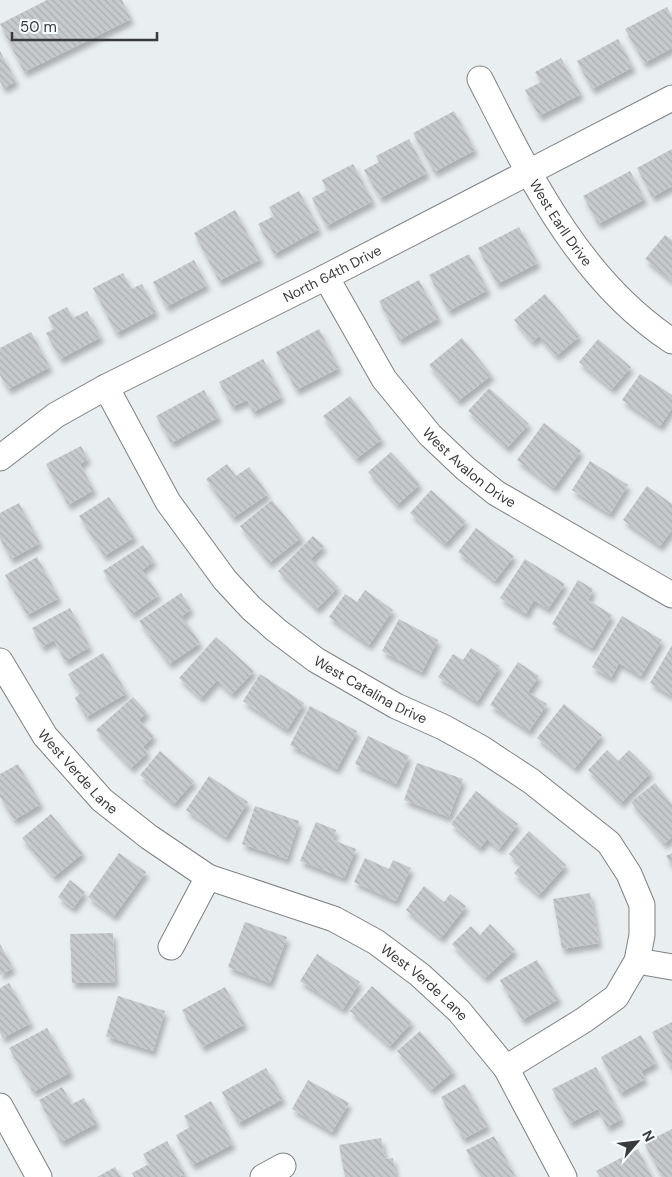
<svg xmlns="http://www.w3.org/2000/svg" width="672" height="1177" viewBox="0 0 672 1177" font-family="'DM Sans',sans-serif">
	<style>
		.building { fill: url(#building-back-hatch); filter: url(#shadow) }
		.lines { fill: none; stroke-linecap: round; stroke-linejoin: round }
		.minor-casing { stroke: #7d8183; stroke-width: 27 }
		.minor { stroke: #fff; stroke-width: 25 }
		.labels { text-anchor: middle; stroke-width: 4; stroke-linejoin: round; paint-order: stroke }
		.street-label { font-size: 14px; fill: #383a3b; stroke: #f6fbfd }
	</style>
	<defs>
		<pattern id="building-back-hatch" width="6" height="6" patternUnits="userSpaceOnUse" patternTransform="scale(1.25)"><rect width="6" height="6" fill="#c7cacd"/><path d="M-1 5l2 2M0 0l6 6M5-1l2 2" fill="none" stroke="#acaeb1"/></pattern>
		<filter id="shadow"><feDropShadow dx="3" dy="5.5" stdDeviation="2.5" flood-color="#0004"/></filter>
	</defs>
	<rect width="100%" height="100%" fill="#e9eef0"/>
	<path class="building" d="M 47,0 L 122,0 L 131,19 L 24,72 L 0,24 Z
		M 667,7 L 672,17 L 672,48 L 644,63 L 625,29 Z
		M 618,39 L 633,67 L 592,89 L 577,61 Z
		M 0,51 L 16,81 L 4,88 L 0,82 Z
		M 561,58 L 581,94 L 539,116 L 525,90 L 541,82 L 535,72 Z
		M 454,111 L 475,150 L 434,172 L 413,133 Z
		M 409,139 L 427,173 L 380,198 L 364,170 L 379,162 L 376,156 Z
		M 672,149 L 672,186 L 652,197 L 637,168 Z
		M 353,164 L 373,201 L 326,226 L 312,198 L 327,190 L 322,180 Z
		M 630,171 L 645,199 L 598,224 L 583,196 Z
		M 299,191 L 319,229 L 274,254 L 258,224 L 274,216 L 269,207 Z
		M 235,210 L 261,259 L 219,281 L 194,233 Z
		M 519,227 L 538,263 L 497,284 L 478,248 Z
		M 665,235 L 672,240 L 672,281 L 645,259 Z
		M 469,254 L 488,290 L 448,311 L 429,275 Z
		M 194,260 L 207,285 L 166,307 L 153,282 Z
		M 123,273 L 131,289 L 142,284 L 156,312 L 116,333 L 93,288 Z
		M 419,280 L 439,318 L 399,340 L 379,301 Z
		M 545,294 L 580,336 L 556,356 L 539,336 L 532,342 L 514,320 Z
		M 67,307 L 73,318 L 87,311 L 101,337 L 60,359 L 46,333 L 54,329 L 48,317 Z
		M 319,329 L 339,368 L 296,390 L 276,352 Z
		M 31,332 L 50,367 L 8,389 L 0,375 L 0,348 Z
		M 462,338 L 492,375 L 458,401 L 429,365 Z
		M 598,339 L 631,367 L 612,389 L 579,362 Z
		M 263,359 L 282,397 L 253,412 L 247,400 L 232,407 L 219,382 Z
		M 640,374 L 672,395 L 672,408 L 660,426 L 622,400 Z
		M 489,388 L 529,424 L 507,448 L 468,411 Z
		M 204,390 L 219,417 L 171,443 L 156,416 Z
		M 350,396 L 382,439 L 356,459 L 323,416 Z
		M 544,423 L 581,451 L 554,488 L 517,460 Z
		M 81,446 L 88,459 L 80,464 L 94,490 L 68,505 L 46,464 Z
		M 391,452 L 420,484 L 397,505 L 368,472 Z
		M 590,461 L 628,485 L 610,514 L 572,490 Z
		M 227,464 L 236,476 L 249,467 L 268,494 L 233,518 L 206,479 Z
		M 647,486 L 672,504 L 672,530 L 660,546 L 623,520 Z
		M 431,490 L 466,521 L 445,544 L 410,513 Z
		M 109,497 L 135,537 L 104,556 L 79,516 Z
		M 272,500 L 302,537 L 269,563 L 240,526 Z
		M 19,503 L 40,543 L 11,559 L 0,539 L 0,513 Z
		M 476,528 L 514,556 L 495,581 L 458,552 Z
		M 313,536 L 324,546 L 311,559 L 338,587 L 317,609 L 278,571 Z
		M 143,545 L 154,561 L 142,570 L 159,595 L 132,614 L 103,571 Z
		M 37,557 L 59,598 L 27,615 L 5,575 Z
		M 525,559 L 565,584 L 548,609 L 534,600 L 526,614 L 500,598 Z
		M 578,580 L 593,589 L 588,600 L 612,615 L 592,648 L 552,624 Z
		M 365,590 L 393,610 L 369,645 L 329,617 L 345,594 L 357,602 Z
		M 181,593 L 191,609 L 182,616 L 200,643 L 169,664 L 139,621 Z
		M 70,608 L 90,647 L 65,661 L 54,640 L 42,647 L 32,628 Z
		M 622,616 L 662,640 L 641,676 L 619,663 L 611,678 L 592,667 Z
		M 399,619 L 438,640 L 422,672 L 382,651 Z
		M 216,637 L 254,671 L 232,694 L 217,680 L 201,698 L 179,678 Z
		M 672,645 L 672,696 L 650,683 Z
		M 471,648 L 500,666 L 477,702 L 438,677 L 453,654 L 463,660 Z
		M 103,653 L 127,693 L 86,717 L 75,698 L 80,694 L 68,674 Z
		M 518,662 L 539,676 L 528,692 L 547,704 L 529,731 L 490,705 Z
		M 260,674 L 304,703 L 287,730 L 243,701 Z
		M 133,697 L 147,712 L 139,720 L 154,736 L 143,747 L 148,752 L 131,768 L 96,730 Z
		M 564,704 L 602,735 L 575,768 L 537,738 Z
		M 310,706 L 357,731 L 337,769 L 290,745 Z
		M 368,736 L 409,756 L 396,784 L 355,764 Z
		M 607,750 L 618,761 L 629,750 L 651,772 L 621,803 L 588,770 Z
		M 160,751 L 194,781 L 174,804 L 140,775 Z
		M 417,763 L 463,779 L 449,817 L 404,800 Z
		M 18,764 L 41,804 L 14,820 L 0,797 L 0,774 Z
		M 209,776 L 248,802 L 226,837 L 186,810 Z
		M 655,783 L 672,804 L 672,837 L 664,844 L 631,802 Z
		M 476,791 L 518,824 L 499,849 L 487,839 L 480,848 L 451,824 Z
		M 255,806 L 299,821 L 287,859 L 242,844 Z
		M 51,814 L 83,853 L 54,877 L 22,838 Z
		M 316,822 L 336,830 L 333,840 L 356,849 L 344,878 L 300,861 Z
		M 529,831 L 566,865 L 539,895 L 514,873 L 521,865 L 509,854 Z
		M 119,853 L 146,872 L 114,916 L 88,897 Z
		M 672,853 L 672,866 L 666,856 Z
		M 365,858 L 389,869 L 393,860 L 411,868 L 396,901 L 354,882 Z
		M 70,880 L 85,892 L 73,908 L 58,897 Z
		M 424,886 L 444,902 L 450,894 L 466,906 L 441,938 L 406,910 Z
		M 590,893 L 599,943 L 562,949 L 553,899 Z
		M 245,922 L 287,937 L 270,983 L 228,967 Z
		M 490,924 L 515,950 L 485,978 L 452,944 L 471,926 L 480,935 Z
		M 113,933 L 115,982 L 72,983 L 70,934 Z
		M 0,944 L 13,968 L 0,975 Z
		M 317,954 L 360,982 L 343,1009 L 300,981 Z
		M 537,960 L 559,999 L 522,1020 L 500,980 Z
		M 9,983 L 31,1023 L 3,1038 L 0,1033 L 0,988 Z
		M 372,986 L 412,1022 L 390,1046 L 350,1011 Z
		M 225,987 L 245,1024 L 202,1047 L 182,1010 Z
		M 118,996 L 165,1011 L 153,1051 L 106,1036 Z
		M 672,1022 L 672,1070 L 652,1032 Z
		M 47,1028 L 71,1072 L 33,1092 L 9,1048 Z
		M 420,1031 L 454,1071 L 431,1090 L 397,1051 Z
		M 641,1035 L 656,1063 L 641,1071 L 645,1079 L 620,1093 L 601,1057 Z
		M 596,1067 L 622,1119 L 607,1127 L 598,1109 L 570,1123 L 552,1089 Z
		M 266,1068 L 283,1099 L 238,1123 L 222,1092 Z
		M 308,1080 L 349,1103 L 332,1132 L 292,1109 Z
		M 465,1084 L 488,1126 L 463,1139 L 441,1097 Z
		M 62,1087 L 72,1104 L 84,1098 L 97,1123 L 61,1142 L 39,1100 Z
		M 211,1101 L 233,1144 L 192,1165 L 176,1135 L 190,1127 L 184,1116 Z
		M 672,1129 L 672,1177 L 662,1177 L 644,1143 Z
		M 494,1136 L 515,1176 L 512,1177 L 481,1177 L 466,1150 Z
		M 381,1138 L 385,1159 L 393,1158 L 396,1177 L 345,1177 L 339,1145 Z
		M 167,1141 L 185,1174 L 179,1177 L 134,1177 L 132,1173 L 149,1164 L 143,1154 Z
		M 638,1149 L 652,1177 L 600,1177 L 596,1171 Z
		M 115,1167 L 121,1177 L 97,1177 Z"/>
	<g class="lines">
		<defs>
			<g id="minor">
				<path id="s1" d="M 480,79 C 529,175 579,280 672,341"/>
				<path id="s2" d="M 326,277 L 384,379 L 430,435 L 466,469 L 496,493 L 672,595"/>
				<path id="s3" d="M 106,387 L 168,502 L 225,580 L 251,608 L 276,630 L 316,660 L 396,706 L 443,727 L 481,748 L 531,781 L 609,843 L 629,874 L 642,905 L 642,935 L 637,961 L 616,997 L 584,1020 L 506,1068"/>
				<path id="s4" d="M 0,458 L 56,415 L 106,387 L 326,277 L 672,98"/>
				<path id="s5" d="M 0,661 L 45,736 L 102,800 L 149,837 L 208,877 L 334,919 L 376,942 L 420,975 L 459,1011 L 506,1068 L 564,1177"/>
				<path d="M 171,947 L 208,877"/>
				<path d="M 637,961 L 672,967"/>
				<path d="M 0,1106 L 39,1177"/>
				<path d="M 263,1177 L 283,1166"/>
			</g>
		</defs>
		<use href="#minor" class="minor-casing"/>
		<use href="#minor" class="minor"/>
	</g>
	<g class="labels">
		<g class="street-label">
			<text dy="5" stroke="none"><textPath href="#s1" startOffset="165">West Earll Drive</textPath></text>
			<text dy="5" stroke="none"><textPath href="#s4" startOffset="381">North 64th Drive</textPath></text>
			<text dy="5" stroke="none"><textPath href="#s2" startOffset="241">West Avalon Drive</textPath></text>
			<text dy="5" stroke="none"><textPath href="#s3" startOffset="411">West Catalina Drive</textPath></text>
			<text dy="5" stroke="none"><textPath href="#s5" startOffset="136">West Verde Lane</textPath></text>
			<text dy="5" stroke="none"><textPath href="#s5" startOffset="548">West Verde Lane</textPath></text>
		</g>
	</g>
	<g transform="translate(637 1142) rotate(62)" stroke="#f6fbfd" stroke-width="4" paint-order="stroke">
	<path d="M0-4L9 19L0 12L-9 19Z" fill="#383a3b"/>
	<text y="-8" font-size="14" font-weight="bold" text-anchor="middle" fill="#383a3b">N</text>
	</g>
	<path d="M12 32v8h145v-8" fill="none" stroke="#383a3b" stroke-width="2.5"/>
	<text x="20" y="32" font-size="15" fill="#383a3b" stroke="#f6fbfd" stroke-width="4" paint-order="stroke">50 m</text>
</svg>
